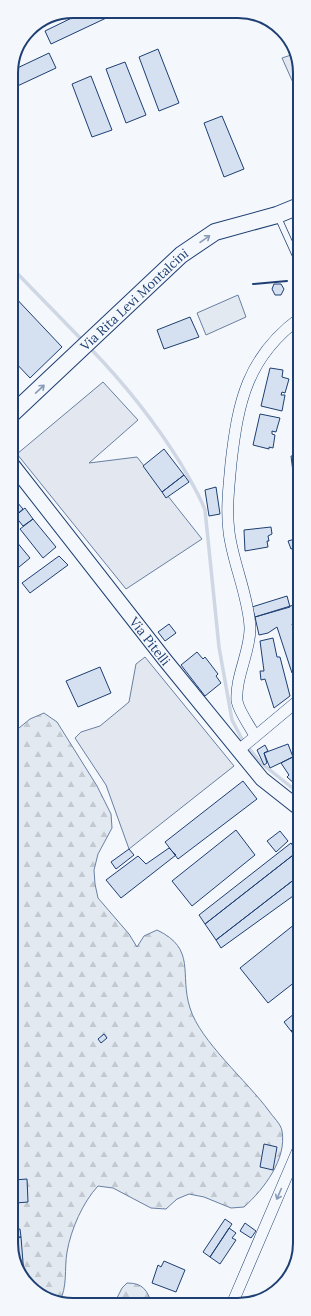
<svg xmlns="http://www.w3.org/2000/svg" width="311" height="1316" viewBox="0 0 311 1316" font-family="Lora,serif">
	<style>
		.forest { fill: url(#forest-firs); stroke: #687fa3 }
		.pitch { fill: #e3e9f0; stroke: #687fa3 }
		.parking { fill: #e3e8f0; stroke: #687fa3 }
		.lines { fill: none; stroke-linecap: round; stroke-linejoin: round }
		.stream { stroke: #cfd7e4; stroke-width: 3.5 }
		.building { fill: #d5e0f0; stroke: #1d3f73 }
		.service-casing { stroke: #1d3f73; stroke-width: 7 }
		.minor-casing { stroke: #1d3f73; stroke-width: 12 }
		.tertiary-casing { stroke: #1d3f73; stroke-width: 16 }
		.secondary-casing { stroke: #1d3f73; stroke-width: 18 }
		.service { stroke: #f4f7fb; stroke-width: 5.5 }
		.minor { stroke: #f4f7fb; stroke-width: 11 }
		.tertiary { stroke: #f4f7fb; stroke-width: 14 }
		.secondary { stroke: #f4f7fb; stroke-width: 16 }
		.wall { stroke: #1d3f73; stroke-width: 2 }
		.oneway { stroke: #889bb7 }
		.labels { text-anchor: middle; stroke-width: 3; stroke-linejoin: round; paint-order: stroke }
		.street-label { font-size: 13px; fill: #1d3f73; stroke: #f4f7fb }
		.rim { fill: none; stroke: #1d3f73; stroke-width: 2 }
	</style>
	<defs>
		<pattern id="forest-firs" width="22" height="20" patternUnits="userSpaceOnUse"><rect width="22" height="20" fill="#e3e9f0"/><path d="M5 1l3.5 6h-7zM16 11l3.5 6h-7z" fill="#c2c9d1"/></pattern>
	</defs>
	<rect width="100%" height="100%" fill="#f4f7fb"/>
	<path class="forest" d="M 44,713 L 57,722 L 97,786 L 111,814 L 112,828 L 98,854 L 94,870 L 95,884 L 98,898 L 129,934 L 137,947 L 144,936 L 157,930 C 197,949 179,974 190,1008 C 200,1041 247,1081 269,1111 C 273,1117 281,1124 282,1131 C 287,1159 264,1189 244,1207 L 231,1208 L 204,1197 L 189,1194 L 177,1199 L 166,1209 L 151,1208 L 113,1188 L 98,1186 C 83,1202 71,1229 67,1252 C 64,1270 68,1286 59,1303 L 29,1287 L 12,1251 L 11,729 L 19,728 L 30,719 Z
		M 127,1283 C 143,1283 147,1290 152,1304 L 114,1304 L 122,1288 Z"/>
	<path class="pitch" d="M 238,295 L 246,317 L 206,335 L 197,313 Z"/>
	<path class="parking" d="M 294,54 L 299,65 L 299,96 L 282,58 Z
		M 103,382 L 138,420 L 89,463 L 137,457 L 202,539 L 126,589 L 17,454 Z
		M 145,657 L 234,766 L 129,849 L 106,785 L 75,738 L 81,732 L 100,726 L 129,702 L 136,664 Z"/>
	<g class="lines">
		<path class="stream" d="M 11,267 L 83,341
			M 89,347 C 124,383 155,422 181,464 C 190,480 199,494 205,510 L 219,647 L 232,720 L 243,741 L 261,763 L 300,794"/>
	</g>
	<path class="building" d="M 86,11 L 119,12 L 51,44 L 45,31 Z
		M 158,49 L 179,103 L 159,111 L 139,57 Z
		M 49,53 L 56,68 L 11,89 L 11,71 Z
		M 125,62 L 146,115 L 126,123 L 106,69 Z
		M 91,76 L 112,130 L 92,137 L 72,84 Z
		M 222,116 L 244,169 L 224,177 L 204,123 Z
		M 274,284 L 281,284 L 284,289 L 281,295 L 275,295 L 272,289 Z
		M 11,293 L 62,347 L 30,378 L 11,358 Z
		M 190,317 L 199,337 L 164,349 L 157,330 Z
		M 270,368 L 283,370 L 282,377 L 289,379 L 285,393 L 282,392 L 281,395 L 285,395 L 282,411 L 261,406 Z
		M 260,414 L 280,418 L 276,432 L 272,431 L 272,434 L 275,435 L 273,448 L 269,447 L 269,449 L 253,445 Z
		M 300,415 L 300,436 L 295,435 Z
		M 164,449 L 184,475 L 162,492 L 143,466 Z
		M 300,455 L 300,487 L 295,488 L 291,456 Z
		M 184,475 L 189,482 L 166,498 L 162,492 Z
		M 216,487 L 220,514 L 209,516 L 205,490 Z
		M 11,495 L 23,509 L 15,516 L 11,511 Z
		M 297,504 L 300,504 L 300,517 Z
		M 25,508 L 33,519 L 23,526 L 15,516 Z
		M 33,519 L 56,547 L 43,558 L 20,529 Z
		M 271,527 L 272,534 L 268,536 L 269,541 L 267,541 L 268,547 L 245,551 L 244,530 Z
		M 11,535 L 30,558 L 13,572 L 11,569 Z
		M 295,539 L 298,547 L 291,549 L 288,541 Z
		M 59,556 L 68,565 L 30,593 L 22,583 Z
		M 11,588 L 15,593 L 11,596 Z
		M 287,596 L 290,607 L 255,617 L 252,607 Z
		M 300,603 L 300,615 L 297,616 L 297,621 L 292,624 L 300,649 L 300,670 L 292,673 L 277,627 L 268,633 L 259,635 L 255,617 Z
		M 169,624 L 176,633 L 165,641 L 158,632 Z
		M 273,638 L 277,657 L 280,657 L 290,696 L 274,708 L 265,679 L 261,680 L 260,671 L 264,671 L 260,641 Z
		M 197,652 L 203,659 L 205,657 L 218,674 L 216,676 L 221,683 L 205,696 L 181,665 Z
		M 100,667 L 111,693 L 78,707 L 66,681 Z
		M 11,681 L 16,710 L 11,711 Z
		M 288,744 L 293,757 L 270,768 L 264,753 Z
		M 265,745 L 268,751 L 264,753 L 267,763 L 264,765 L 257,750 Z
		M 300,753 L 300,782 L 296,785 L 287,777 L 289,775 L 281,763 Z
		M 243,781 L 257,799 L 178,859 L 165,842 Z
		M 236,830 L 255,855 L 192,906 L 172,881 Z
		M 280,831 L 288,841 L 276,852 L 267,841 Z
		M 291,843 L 297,852 L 205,924 L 199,915 Z
		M 169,848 L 176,855 L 121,898 L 106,880 L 138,856 L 146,864 Z
		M 129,849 L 134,855 L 116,869 L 111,862 Z
		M 297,852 L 300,855 L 300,875 L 216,940 L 205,924 Z
		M 300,875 L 300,891 L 221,948 L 216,940 Z
		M 300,920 L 300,978 L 268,1003 L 240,968 Z
		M 300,1009 L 300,1024 L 291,1031 L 284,1022 Z
		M 300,1024 L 300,1042 L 291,1031 Z
		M 104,1034 L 107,1038 L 101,1043 L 98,1039 Z
		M 300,1079 L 300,1094 L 293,1085 Z
		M 264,1144 L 277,1147 L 273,1170 L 260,1167 Z
		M 27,1179 L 28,1202 L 16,1203 L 14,1180 Z
		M 300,1203 L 300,1222 L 293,1219 Z
		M 225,1219 L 232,1224 L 210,1257 L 203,1252 Z
		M 245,1223 L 256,1231 L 251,1238 L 240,1231 Z
		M 229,1228 L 236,1233 L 232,1238 L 236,1240 L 220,1264 L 210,1257 Z
		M 20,1229 L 21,1237 L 12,1238 L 12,1230 Z
		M 21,1237 L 24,1275 L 23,1275 L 12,1251 L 12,1238 Z
		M 164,1261 L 185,1270 L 176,1292 L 152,1283 L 158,1265 L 161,1267 Z"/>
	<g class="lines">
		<defs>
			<path id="service" d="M 278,217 L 297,259 L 300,260"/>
			<path id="minor" d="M 255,736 C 250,726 239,712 237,701 C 235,677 251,650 250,627 C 248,594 233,564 229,532 C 226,509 229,486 231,463 C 238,402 247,357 300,318
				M 239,750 L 300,699
				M 232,1304 L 300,1145"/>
			<g id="tertiary">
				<path id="s1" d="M 11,463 L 165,660 L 262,779 L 300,809"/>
			</g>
			<g id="secondary">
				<path id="s2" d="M 11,415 L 181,255 L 215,232 L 277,215 L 299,206"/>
			</g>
		</defs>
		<use href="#service" class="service-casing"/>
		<use href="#minor" class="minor-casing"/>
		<use href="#tertiary" class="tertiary-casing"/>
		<use href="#secondary" class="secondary-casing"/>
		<use href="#service" class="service"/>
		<use href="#minor" class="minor"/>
		<use href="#tertiary" class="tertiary"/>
		<use href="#secondary" class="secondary"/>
		<path class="wall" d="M 253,284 L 287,281"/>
	</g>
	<defs><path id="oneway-shaft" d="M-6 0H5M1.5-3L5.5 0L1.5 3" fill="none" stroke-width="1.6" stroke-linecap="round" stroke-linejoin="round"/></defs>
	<g class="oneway">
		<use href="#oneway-shaft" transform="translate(205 239) rotate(-35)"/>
		<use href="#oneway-shaft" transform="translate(40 389) rotate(-43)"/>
		<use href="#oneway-shaft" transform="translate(279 1194) rotate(113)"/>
	</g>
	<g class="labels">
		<g class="street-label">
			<text dy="5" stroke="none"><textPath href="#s2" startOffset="169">Via Rita Levi Montalcini</textPath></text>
			<text dy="5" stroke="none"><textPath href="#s1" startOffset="226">Via Pitelli</textPath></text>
		</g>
	</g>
	<path d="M0 0H311V1316H0ZM73 18H238A55 55 0 0 1 293 73V1243A55 55 0 0 1 238 1298H73A55 55 0 0 1 18 1243V73A55 55 0 0 1 73 18Z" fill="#f4f7fb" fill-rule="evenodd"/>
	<path class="rim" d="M73 18H238A55 55 0 0 1 293 73V1243A55 55 0 0 1 238 1298H73A55 55 0 0 1 18 1243V73A55 55 0 0 1 73 18Z"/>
</svg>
